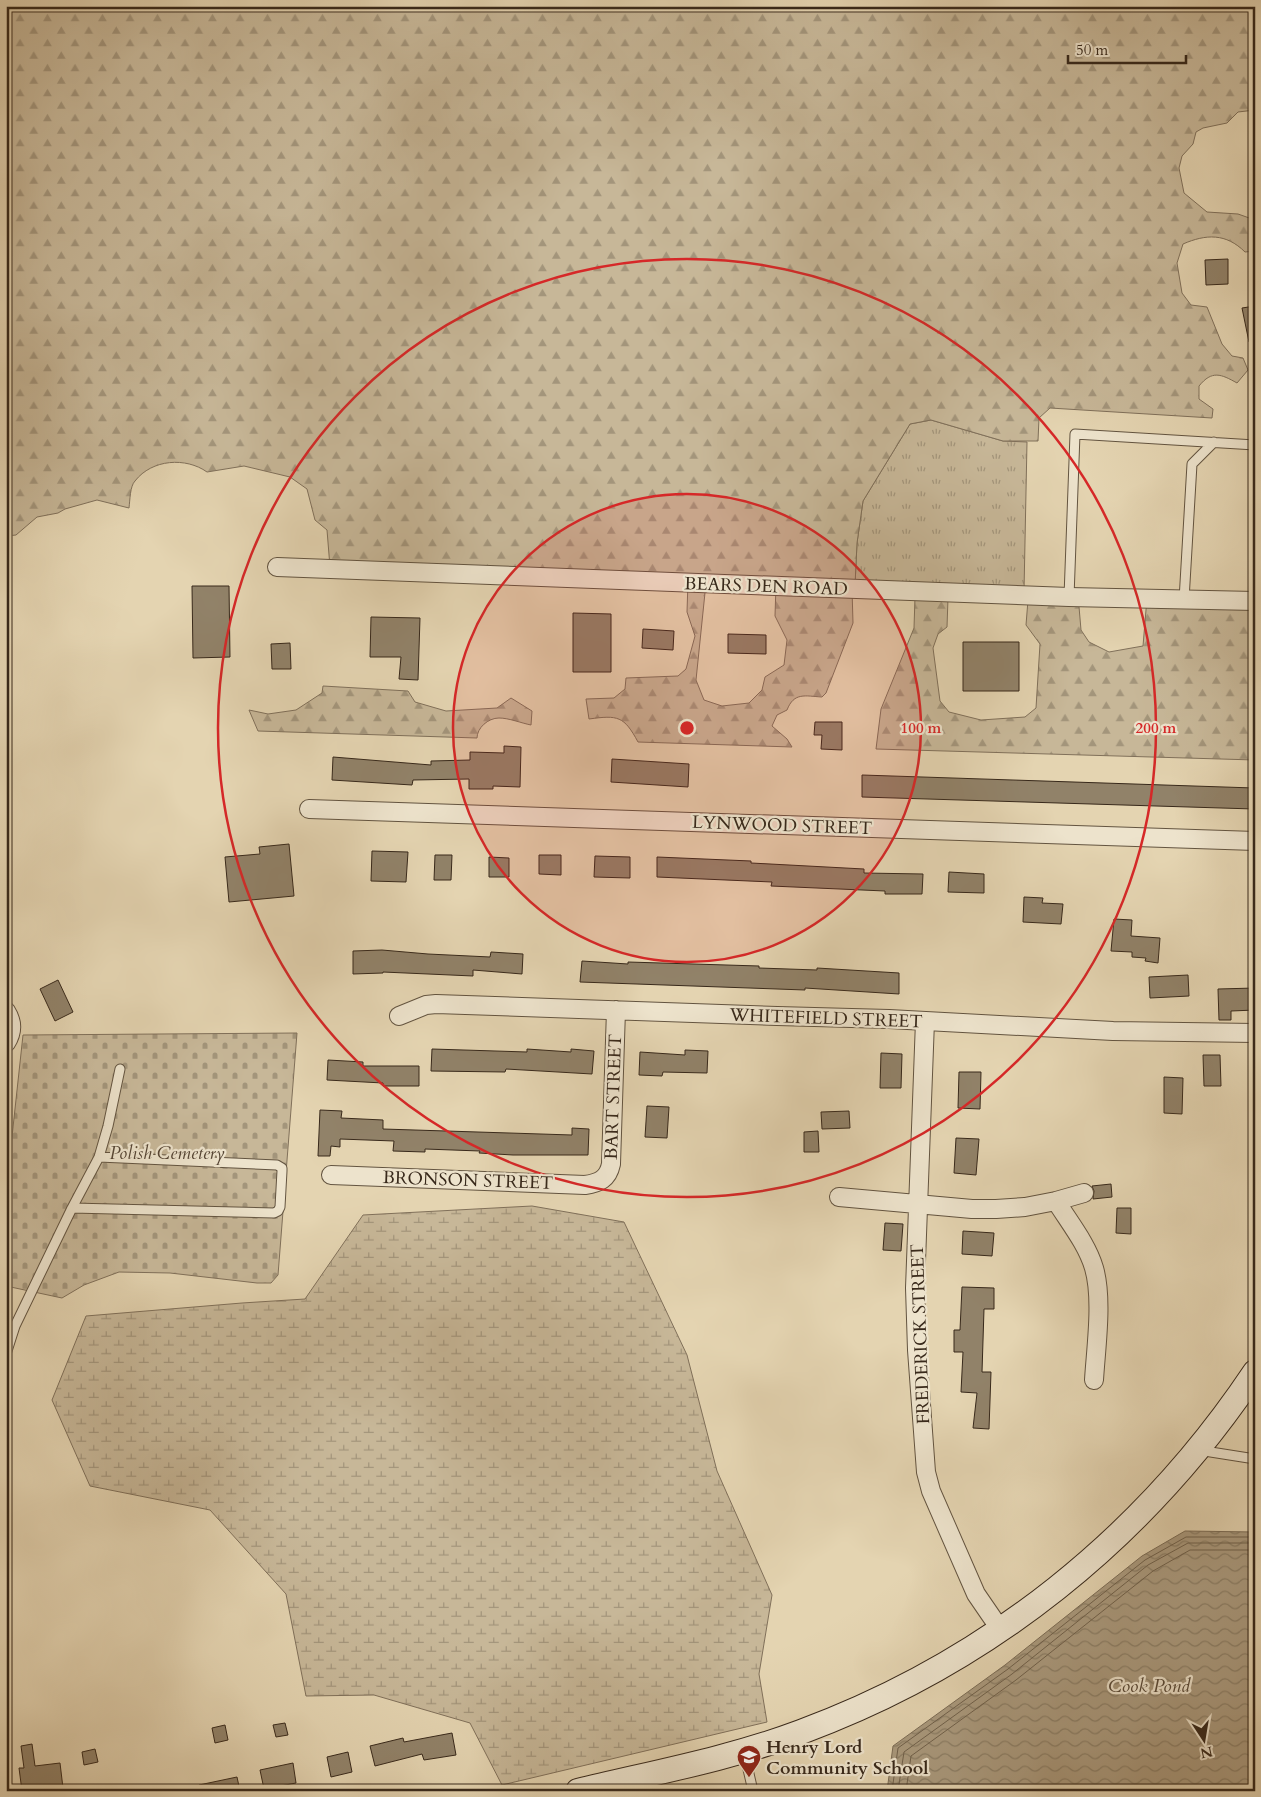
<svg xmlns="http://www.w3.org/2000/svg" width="1261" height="1797" viewBox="0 0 1261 1797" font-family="Cardo,serif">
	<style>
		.grass { fill: url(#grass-tufts); stroke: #80705a }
		.forest { fill: url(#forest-firs); stroke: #80705a; fill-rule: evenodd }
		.wetland { fill: url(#wetland-marsh); stroke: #80705a }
		.cemetery { fill: url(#cemetery-stones); stroke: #80705a }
		.water { fill: url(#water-waves); stroke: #7c6d56 }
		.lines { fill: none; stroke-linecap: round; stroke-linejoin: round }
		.shore { stroke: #71624c; stroke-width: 1 }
		.building { fill: #918269; stroke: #38291b }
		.service-casing { stroke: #635440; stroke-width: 11 }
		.minor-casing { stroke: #635440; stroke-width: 20 }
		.secondary-casing { stroke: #38291b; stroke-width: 26 }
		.service { stroke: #ede3cc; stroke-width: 9 }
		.minor { stroke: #ede3cc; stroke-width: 18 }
		.secondary { stroke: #ede3cc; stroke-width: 24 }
		.ring { fill: none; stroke: #d62828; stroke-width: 2.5 }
		.labels { text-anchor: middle; stroke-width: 4.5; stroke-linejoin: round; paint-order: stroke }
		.street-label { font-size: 18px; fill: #38291b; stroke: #ede3cc }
		.park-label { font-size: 18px; font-style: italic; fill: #554534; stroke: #ede3cc }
		.poi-label { font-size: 18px; font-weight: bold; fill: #38291b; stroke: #ede3cc; text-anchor: start }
		.water-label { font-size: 19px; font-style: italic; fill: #5a4b39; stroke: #ede3cc }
		.centre { fill: #d62828; stroke: #ede3cc; stroke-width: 2.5 }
		.ring-label { font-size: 15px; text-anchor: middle; font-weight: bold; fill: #d62828; stroke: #ede3cc; stroke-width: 4.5; stroke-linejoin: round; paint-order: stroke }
	</style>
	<defs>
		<pattern id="grass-tufts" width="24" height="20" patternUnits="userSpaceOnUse" patternTransform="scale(1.25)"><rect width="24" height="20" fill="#c7b798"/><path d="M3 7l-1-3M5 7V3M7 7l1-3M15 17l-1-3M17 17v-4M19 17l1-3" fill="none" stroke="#a3957b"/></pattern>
		<pattern id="forest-firs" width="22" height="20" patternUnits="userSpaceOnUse" patternTransform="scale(1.25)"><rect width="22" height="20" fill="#c7b798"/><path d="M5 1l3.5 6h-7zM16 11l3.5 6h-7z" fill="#a3957b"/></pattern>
		<pattern id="wetland-marsh" width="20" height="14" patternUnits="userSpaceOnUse" patternTransform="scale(1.25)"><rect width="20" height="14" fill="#c7b798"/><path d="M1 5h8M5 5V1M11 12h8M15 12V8" fill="none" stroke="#a3957b"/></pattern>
		<pattern id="cemetery-stones" width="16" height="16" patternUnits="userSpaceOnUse" patternTransform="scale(1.25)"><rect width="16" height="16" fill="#c7b798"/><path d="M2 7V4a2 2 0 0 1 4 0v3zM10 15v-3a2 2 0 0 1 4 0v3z" fill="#a3957b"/></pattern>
		<pattern id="water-waves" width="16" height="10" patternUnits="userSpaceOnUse" patternTransform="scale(1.25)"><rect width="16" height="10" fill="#aa9a7e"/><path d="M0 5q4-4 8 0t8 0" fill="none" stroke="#8b7e66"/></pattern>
	</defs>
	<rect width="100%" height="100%" fill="#e4d4b1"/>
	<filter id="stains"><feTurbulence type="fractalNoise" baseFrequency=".004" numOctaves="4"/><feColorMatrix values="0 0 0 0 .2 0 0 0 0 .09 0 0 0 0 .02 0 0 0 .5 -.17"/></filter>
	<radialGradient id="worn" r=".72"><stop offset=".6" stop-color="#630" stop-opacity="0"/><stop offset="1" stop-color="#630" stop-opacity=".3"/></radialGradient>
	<path class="grass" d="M 931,420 L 1003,441 L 1027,442 L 1024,591 L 855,585 L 857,543 L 863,501 L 910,424 Z"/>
	<path class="forest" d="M 6,6 L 1255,6 L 1255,110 L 1238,112 L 1227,123 L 1203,128 L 1196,132 L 1193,144 L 1182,156 L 1179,168 L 1184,193 L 1207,212 L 1238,214 L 1255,220 L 1255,251 L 1245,252 C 1226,233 1206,234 1183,244 L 1177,263 L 1182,293 L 1191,305 L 1207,307 L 1222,344 L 1232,356 L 1243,358 L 1248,370 L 1237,383 C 1221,374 1212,370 1199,386 L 1199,399 L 1213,409 L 1212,418 L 1050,408 L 1039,418 L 1038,441 L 1003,441 L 931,420 L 910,424 L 863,501 L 857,543 L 855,585 L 852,589 L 853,623 L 826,693 L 822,697 C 805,696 794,692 787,710 L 777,715 L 772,726 L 787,739 L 792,747 L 638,742 C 624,716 618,715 589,719 L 586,699 L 614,698 L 625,689 L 626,678 L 678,676 L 686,669 L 695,636 L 687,612 L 688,581 L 330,567 L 327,530 L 315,520 L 307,489 L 290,477 L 244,466 L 207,472 C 186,457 152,459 135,481 C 130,486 130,500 129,508 L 97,500 L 65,509 L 58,513 L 37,517 L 16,535 L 6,536 ZM 706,583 L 776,585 L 775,616 L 787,640 L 784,665 L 765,677 L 762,690 L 749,703 L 722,706 L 704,700 L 696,680 Z
		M 1078,595 L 1081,630 L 1089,642 L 1109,652 L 1143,646 L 1147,598 L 1255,599 L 1255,760 L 876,749 L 881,709 L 914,628 L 915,597 L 948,598 L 947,627 L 938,634 L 933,648 L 940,701 L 949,712 L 981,720 L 1025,717 L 1036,708 L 1040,644 L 1026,625 L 1028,600 Z
		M 323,686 L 408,691 L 415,702 L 446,711 L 497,708 L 511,698 L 532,711 L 531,725 C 521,723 509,718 499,718 C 488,718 477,728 477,738 L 258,731 L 249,710 L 268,714 L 296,710 L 322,693 Z"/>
	<path class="wetland" d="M 532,1206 L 624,1222 L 687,1355 L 717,1471 L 772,1595 L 759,1674 L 767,1722 L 502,1785 L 470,1723 L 374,1695 L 306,1696 L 286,1594 L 210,1510 L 90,1486 L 52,1400 L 86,1316 L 242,1303 L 305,1299 L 363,1215 Z"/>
	<path class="cemetery" d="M 297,1033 L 278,1275 L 271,1283 L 257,1283 L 170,1273 L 119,1272 L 84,1285 L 62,1298 L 6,1286 L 6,1192 L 23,1035 Z"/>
	<path class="water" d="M 1185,1531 L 1255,1532 L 1255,1791 L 887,1791 L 893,1746 L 1005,1665 L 1142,1556 Z"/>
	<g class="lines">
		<path class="shore" d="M 892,1791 L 898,1748 L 1008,1669 L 1145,1560 L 1186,1537 L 1255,1537
			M 898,1791 L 904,1752 L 1012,1674 L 1148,1565 L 1188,1543 L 1255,1543
			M 906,1791 L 911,1756 L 1016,1680 L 1153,1571 L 1190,1550 L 1255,1550"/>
	</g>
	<path class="building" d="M 1228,259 L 1228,284 L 1206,285 L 1205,260 Z
		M 1255,306 L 1255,342 L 1249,342 L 1242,308 Z
		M 192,586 L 229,586 L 230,657 L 193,658 Z
		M 573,613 L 611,614 L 611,672 L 573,672 Z
		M 371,617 L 420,618 L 418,680 L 399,679 L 401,657 L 370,657 Z
		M 643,629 L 674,631 L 673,650 L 642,648 Z
		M 728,634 L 766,635 L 766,654 L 728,653 Z
		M 963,642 L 1019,642 L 1019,691 L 963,691 Z
		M 290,643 L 291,669 L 272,669 L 271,644 Z
		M 815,722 L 842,722 L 842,750 L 821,749 L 822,735 L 814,735 Z
		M 504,746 L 521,747 L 520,787 L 493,786 L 493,789 L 469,789 L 469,779 L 413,780 L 412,785 L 332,780 L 333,757 L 431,765 L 431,761 L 470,760 L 470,752 L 504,753 Z
		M 612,759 L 689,764 L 688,787 L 611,782 Z
		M 862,775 L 1254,788 L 1254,809 L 862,797 Z
		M 289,844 L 294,896 L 229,902 L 225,857 L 260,854 L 259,847 Z
		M 372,851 L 408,852 L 406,882 L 371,881 Z
		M 435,855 L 452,855 L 451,880 L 434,880 Z
		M 539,855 L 561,855 L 561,875 L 539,874 Z
		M 595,856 L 630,857 L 630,878 L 594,877 Z
		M 489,857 L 509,858 L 509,877 L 489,877 Z
		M 657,857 L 751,861 L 751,863 L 864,869 L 864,873 L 923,874 L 922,894 L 885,894 L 885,891 L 771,886 L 772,882 L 657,877 Z
		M 949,872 L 984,874 L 984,893 L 948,892 Z
		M 1024,897 L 1043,898 L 1042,903 L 1063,904 L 1061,924 L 1023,922 Z
		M 1114,919 L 1132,920 L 1131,936 L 1160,938 L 1158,963 L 1145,961 L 1146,958 L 1132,957 L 1132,952 L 1111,951 Z
		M 382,950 L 428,954 L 490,957 L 491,952 L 523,954 L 522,974 L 473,970 L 473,976 L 383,972 L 383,973 L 353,974 L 353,951 Z
		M 582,961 L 628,964 L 628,962 L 759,966 L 759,968 L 817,970 L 817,968 L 899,973 L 899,994 L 805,988 L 805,990 L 580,982 Z
		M 1188,975 L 1189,996 L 1150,998 L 1149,977 Z
		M 58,980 L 73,1012 L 55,1021 L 40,989 Z
		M 1255,988 L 1255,1010 L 1231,1011 L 1231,1020 L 1219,1020 L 1218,989 Z
		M 432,1049 L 527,1052 L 527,1049 L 571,1052 L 571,1049 L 594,1051 L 592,1074 L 506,1069 L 505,1072 L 431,1071 Z
		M 685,1050 L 708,1051 L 707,1073 L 663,1072 L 662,1076 L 639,1075 L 640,1052 L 685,1055 Z
		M 881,1053 L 902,1054 L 901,1088 L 880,1088 Z
		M 1203,1055 L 1220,1055 L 1221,1086 L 1204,1086 Z
		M 328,1060 L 363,1062 L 363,1066 L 419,1066 L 419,1086 L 383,1086 L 383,1083 L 327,1080 Z
		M 959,1072 L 981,1072 L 980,1109 L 958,1108 Z
		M 1164,1077 L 1183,1078 L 1182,1114 L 1164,1113 Z
		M 647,1106 L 669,1107 L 667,1138 L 645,1137 Z
		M 320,1110 L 342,1111 L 341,1118 L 383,1120 L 383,1129 L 572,1135 L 572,1128 L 589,1129 L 588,1155 L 513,1155 L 479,1153 L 480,1151 L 425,1149 L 425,1152 L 393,1151 L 394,1141 L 340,1139 L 340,1147 L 331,1146 L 330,1156 L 318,1156 Z
		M 849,1111 L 850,1128 L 822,1129 L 821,1112 Z
		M 818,1131 L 819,1152 L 804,1152 L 804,1132 Z
		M 956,1138 L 979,1139 L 976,1175 L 954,1173 Z
		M 1111,1184 L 1112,1197 L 1093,1199 L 1094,1191 L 1092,1186 Z
		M 1117,1208 L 1131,1208 L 1131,1234 L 1116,1233 Z
		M 885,1223 L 903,1224 L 901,1251 L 883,1250 Z
		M 963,1231 L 994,1233 L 992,1256 L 962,1254 Z
		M 962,1287 L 994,1288 L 994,1309 L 984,1309 L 982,1372 L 991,1372 L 989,1429 L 973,1428 L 977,1393 L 961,1392 L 963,1352 L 954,1352 L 954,1330 L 960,1330 Z
		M 285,1723 L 288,1735 L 276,1737 L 273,1725 Z
		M 225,1725 L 228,1740 L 215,1743 L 212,1728 Z
		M 452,1733 L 456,1755 L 424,1760 L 422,1754 L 375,1766 L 370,1746 L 403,1738 L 404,1742 Z
		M 32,1744 L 35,1766 L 60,1763 L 63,1788 L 43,1791 L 22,1791 L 19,1768 L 24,1768 L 21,1746 Z
		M 95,1749 L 98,1762 L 84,1765 L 82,1752 Z
		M 348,1752 L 352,1772 L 331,1777 L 327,1757 Z
		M 293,1763 L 296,1783 L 264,1789 L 260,1770 Z
		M 237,1777 L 240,1791 L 200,1791 L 199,1785 Z"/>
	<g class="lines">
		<defs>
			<path id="service" d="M 1069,597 L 1075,434 L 1255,445
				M 1184,600 L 1192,464 L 1214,442
				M 72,1208 L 274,1213 L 278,1211 L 280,1207 L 282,1171 L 282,1168 L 277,1165 L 99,1157
				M 6,1354 L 15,1326 L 72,1208 L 99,1157 L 108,1126 L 120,1069
				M 1198,1450 L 1255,1459
				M 744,1752 L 753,1791"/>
			<path id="minor" d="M 277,567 L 1069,597 L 1255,601
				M 309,809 L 1255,841
				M 6,1011 C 13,1022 13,1032 6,1043
				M 399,1016 L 426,1005 L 436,1004 L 777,1016 L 889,1019 L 1113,1031 L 1255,1033
				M 925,1021 L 915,1288 L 917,1350 L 926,1472 L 931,1491 L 976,1594 L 1000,1629
				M 331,1175 L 585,1185 C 599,1183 608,1179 611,1164 L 616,1010
				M 839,1197 L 972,1209 L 996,1209 L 1025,1207 L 1056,1201 L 1084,1193
				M 1056,1201 C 1069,1222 1087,1244 1094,1268 C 1103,1299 1096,1347 1094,1380"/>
			<path id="secondary" d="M 578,1791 C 652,1773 729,1759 801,1732 C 988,1663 1144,1538 1255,1372"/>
		</defs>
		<use href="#service" class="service-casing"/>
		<use href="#minor" class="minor-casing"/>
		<use href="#secondary" class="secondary-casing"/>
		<use href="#service" class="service"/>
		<use href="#minor" class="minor"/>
		<use href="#secondary" class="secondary"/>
	</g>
	<circle cx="687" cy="728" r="234" fill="#d62828" fill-opacity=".12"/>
	<g class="ring">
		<circle cx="687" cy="728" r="234"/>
		<circle cx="687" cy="728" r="469"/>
	</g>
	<defs>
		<symbol id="school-pin" viewBox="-11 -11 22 30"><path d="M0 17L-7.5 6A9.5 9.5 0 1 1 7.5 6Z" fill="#8f2418" stroke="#ede3cc"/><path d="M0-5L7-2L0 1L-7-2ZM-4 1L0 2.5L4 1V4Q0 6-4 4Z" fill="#fff"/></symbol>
	</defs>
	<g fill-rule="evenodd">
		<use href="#school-pin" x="735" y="1743" width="28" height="38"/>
	</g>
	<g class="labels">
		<g class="street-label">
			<text transform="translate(766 586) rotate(2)" y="6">BEARS DEN ROAD</text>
			<text transform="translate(782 825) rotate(2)" y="6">LYNWOOD STREET</text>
			<text transform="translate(826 1018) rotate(2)" y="6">WHITEFIELD STREET</text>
			<text transform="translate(613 1097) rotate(-88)" y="6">BART STREET</text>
			<text transform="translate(468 1180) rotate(2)" y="6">BRONSON STREET</text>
			<text transform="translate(920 1334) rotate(-92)" y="6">FREDERICK STREET</text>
		</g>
		<g class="park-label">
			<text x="167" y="1159">Polish Cemetery</text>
		</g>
		<g class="poi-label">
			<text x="766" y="1753">Henry Lord<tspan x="766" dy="21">Community School</tspan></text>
		</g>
		<g class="water-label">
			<text x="1149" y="1692">Cook Pond</text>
		</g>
	</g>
	<circle cx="687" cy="728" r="8" class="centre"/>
	<g class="ring-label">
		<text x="921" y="733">100 m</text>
		<text x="1156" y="733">200 m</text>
	</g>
	<rect width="1261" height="1797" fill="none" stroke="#e4d4b1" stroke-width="25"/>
	<rect x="8" y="8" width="1246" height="1782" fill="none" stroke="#38291b" stroke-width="2.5"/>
	<rect x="12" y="12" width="1236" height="1772" fill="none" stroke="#38291b"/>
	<g transform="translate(1204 1740) rotate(168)" stroke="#ede3cc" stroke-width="4" paint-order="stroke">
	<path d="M0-4L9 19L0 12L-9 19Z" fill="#38291b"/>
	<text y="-8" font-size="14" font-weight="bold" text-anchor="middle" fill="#38291b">N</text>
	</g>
	<path d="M1068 55v8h118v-8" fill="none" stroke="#38291b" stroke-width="2.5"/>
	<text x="1076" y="55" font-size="15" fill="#38291b" stroke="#ede3cc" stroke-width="4" paint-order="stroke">50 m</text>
	<rect width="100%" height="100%" filter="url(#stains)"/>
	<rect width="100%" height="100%" fill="url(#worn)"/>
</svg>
